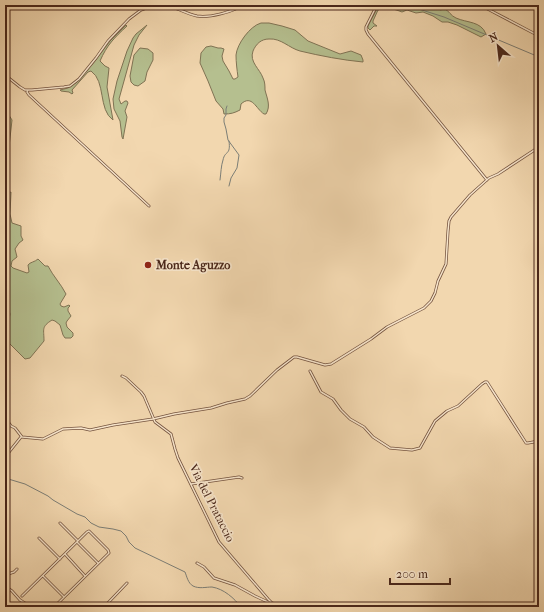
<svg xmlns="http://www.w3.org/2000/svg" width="544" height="612" viewBox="0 0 544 612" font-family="'IM FELL French Canon',serif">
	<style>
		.green { fill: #b5bf8f; stroke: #807354 }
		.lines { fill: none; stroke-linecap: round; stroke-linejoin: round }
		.stream { stroke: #7c7e76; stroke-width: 1 }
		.minor-casing { stroke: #74533f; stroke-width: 3 }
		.minor { stroke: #f7e5cb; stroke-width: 1.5 }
		.poi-dot { fill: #8f2418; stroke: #f7e5cb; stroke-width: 1.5 }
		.labels { text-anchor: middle; stroke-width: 3.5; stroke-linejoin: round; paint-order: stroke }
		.poi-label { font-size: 12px; font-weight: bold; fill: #4a271a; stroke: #f7e5cb; text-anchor: start }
		.street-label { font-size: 12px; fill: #4a271a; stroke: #f7e5cb }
	</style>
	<rect width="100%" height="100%" fill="#f2d7af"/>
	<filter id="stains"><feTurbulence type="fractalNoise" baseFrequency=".005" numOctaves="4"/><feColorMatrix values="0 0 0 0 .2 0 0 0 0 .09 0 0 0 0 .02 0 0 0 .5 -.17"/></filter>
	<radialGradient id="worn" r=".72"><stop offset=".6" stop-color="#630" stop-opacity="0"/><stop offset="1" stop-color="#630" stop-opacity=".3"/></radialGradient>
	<path class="green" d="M 379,5 L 425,5 L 441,10 L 444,8 C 449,11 451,16 456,18 C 467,23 481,21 486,34 L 481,37 L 457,25 L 448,22 L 442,22 L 433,16 L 423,12 L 416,13 L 407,10 L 402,12 C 394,9 386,6 378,10 L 373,21 L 373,23 L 377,26 L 374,26 L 370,30 L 368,28 L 368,26 Z
		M 261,23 L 269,23 L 282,26 L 295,30 L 308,41 L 340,54 L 351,51 L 361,55 L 363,60 L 363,62 C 342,60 321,56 300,51 C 289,48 281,38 269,39 C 261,39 256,44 253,51 C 249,62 260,69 263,78 C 265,82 265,86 265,90 C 267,98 271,106 266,114 L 264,114 C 256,109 252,94 241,104 L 240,110 C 234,113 231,114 224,114 L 223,109 L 216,101 L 208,81 L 200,63 L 201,53 L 206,47 L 211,46 L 218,48 L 221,48 L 224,49 L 222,56 L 223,61 L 229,71 L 233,79 L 235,79 L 238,77 C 237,70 236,62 236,55 C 237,44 250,26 261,23 Z
		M 126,25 L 127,26 C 114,38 107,45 100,61 L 105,66 L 109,68 L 107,87 L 113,120 C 98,110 106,81 91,71 L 88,72 L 72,90 L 73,93 L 72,94 L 69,92 L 61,91 L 60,90 L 68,88 L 78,81 L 95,61 L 110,41 Z
		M 147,25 L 139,35 L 134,45 L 119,99 L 121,104 L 125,101 L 127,101 L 128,103 L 125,111 L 127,117 L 123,139 L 122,137 L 120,121 L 114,109 L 113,99 L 117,81 L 127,51 L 133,38 L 136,34 Z
		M 140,48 L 148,49 L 153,53 L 153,60 L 147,72 L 145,81 L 138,86 L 134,85 L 131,82 L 130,76 L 134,55 Z
		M 5,109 L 12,120 L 9,147 L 5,160 Z
		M 11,192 L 10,214 L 12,223 L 21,226 L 21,236 L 23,240 L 19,243 L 15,249 L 17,257 L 12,261 L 11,266 L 13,268 L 27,273 L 29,272 L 28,265 C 30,262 35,262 38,259 L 45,266 L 48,266 C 53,276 61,284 66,294 L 60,304 L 61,306 L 64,307 L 69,305 L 70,306 L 68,308 L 68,311 L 71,316 L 67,321 L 66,323 L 67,327 L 73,333 L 73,336 L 71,338 L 65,338 L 63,335 L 60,325 L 55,321 L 52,320 C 41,327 44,329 44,341 L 30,358 L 25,359 L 9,343 L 5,342 L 5,334 L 9,333 L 8,325 L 10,314 L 8,307 L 5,306 L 5,237 L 7,232 L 5,225 L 5,194 Z"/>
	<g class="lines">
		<path class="stream" d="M 375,5 L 381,7 L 398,5
			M 406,5 L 444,17 L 539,57
			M 227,106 L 226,109 L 226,115 L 224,118 L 224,122 L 226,129 L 228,140 L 239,155 L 237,168 L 231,178 L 229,186
			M 220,180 C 221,173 221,166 223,160 C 225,150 231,156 229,141
			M 5,478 L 25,484 L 48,496 L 53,500 L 77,514 L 85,517 L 91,523 L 99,527 L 113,529 L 121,531 L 126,536 L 129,542 L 135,548 L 185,572 C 187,577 188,583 193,586 C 199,589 206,587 212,587 C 224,589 234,598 241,607"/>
		<defs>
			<path id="minor" d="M 167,5 C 177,8 187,14 197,16 C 210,18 232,12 243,5
				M 377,5 L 366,27 L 366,30 L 368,34 L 487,180
				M 480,5 L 539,36
				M 5,75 L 20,87 L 25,90 L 32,90 L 64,87 L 70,86 L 79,79 L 96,58 L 108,41 L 129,19 L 141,10 L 154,5
				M 28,90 L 27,92 L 29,95 L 149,206
				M 310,371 L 321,392 L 333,399 L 341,410 L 350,419 L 364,427 L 373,437 L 390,448 L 412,450 L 420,448 L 435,421 L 447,411 L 458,406 L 482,384 L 485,382 L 487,382 L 526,443 L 528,443 L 539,441
				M 122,376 L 126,378 L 141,392 L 144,396 L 155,422 L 171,434 L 175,449 L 178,458 L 219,542 L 268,599 L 272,603 L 282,607
				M 5,418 L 11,426 L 15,428 L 22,437
				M 22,437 L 43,439 L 63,429 L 81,428 L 90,430 L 113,425 L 153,419 L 174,414 L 211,408 L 227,403 L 245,399 L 250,396 L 277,370 L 294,357 L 297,357 L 325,365 L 331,364 L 371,339 L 387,327 L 424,308 L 431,301 L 435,293 L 438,281 L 446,264 L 448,231 L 449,221 L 451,217 L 470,195 L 489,178 L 498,174 L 539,147
				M 5,457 L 21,437
				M 191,484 L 239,477 L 242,478
				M 60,523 L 78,541
				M 39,538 L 60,559
				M 77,542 L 98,563
				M 65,554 L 85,576
				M 197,563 L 204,567 L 214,578 L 235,585 L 255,596 L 270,603
				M 5,575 L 14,572 L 17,569
				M 43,576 L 64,597
				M 5,586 L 12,591 L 20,600 L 31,607
				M 22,596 L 87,532 L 89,531 L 108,550 L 109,553 L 54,607
				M 104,607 L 127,583"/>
		</defs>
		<use href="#minor" class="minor-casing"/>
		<use href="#minor" class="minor"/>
	</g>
	<circle class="poi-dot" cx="148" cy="265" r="4"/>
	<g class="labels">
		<g class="poi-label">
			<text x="156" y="269">Monte Aguzzo</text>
		</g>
		<g class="street-label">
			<text transform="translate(212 503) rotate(63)" y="4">Via del Prataccio</text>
		</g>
	</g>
	<rect width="544" height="612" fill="none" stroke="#f2d7af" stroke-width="20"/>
	<rect x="6" y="6" width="532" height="600" fill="none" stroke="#4a271a" stroke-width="2"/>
	<rect x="10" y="10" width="524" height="592" fill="none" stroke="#4a271a"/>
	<g transform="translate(498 46) rotate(332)" stroke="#f7e5cb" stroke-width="3" paint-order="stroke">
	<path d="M0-3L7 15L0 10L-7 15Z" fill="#4a271a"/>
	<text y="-6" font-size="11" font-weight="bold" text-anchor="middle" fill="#4a271a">N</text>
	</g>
	<path d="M390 578v6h60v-6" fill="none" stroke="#4a271a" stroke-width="2"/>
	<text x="396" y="578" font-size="12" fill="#4a271a" stroke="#f7e5cb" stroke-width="3" paint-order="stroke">200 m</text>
	<rect width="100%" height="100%" filter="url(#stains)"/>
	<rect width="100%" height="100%" fill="url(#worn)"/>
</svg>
